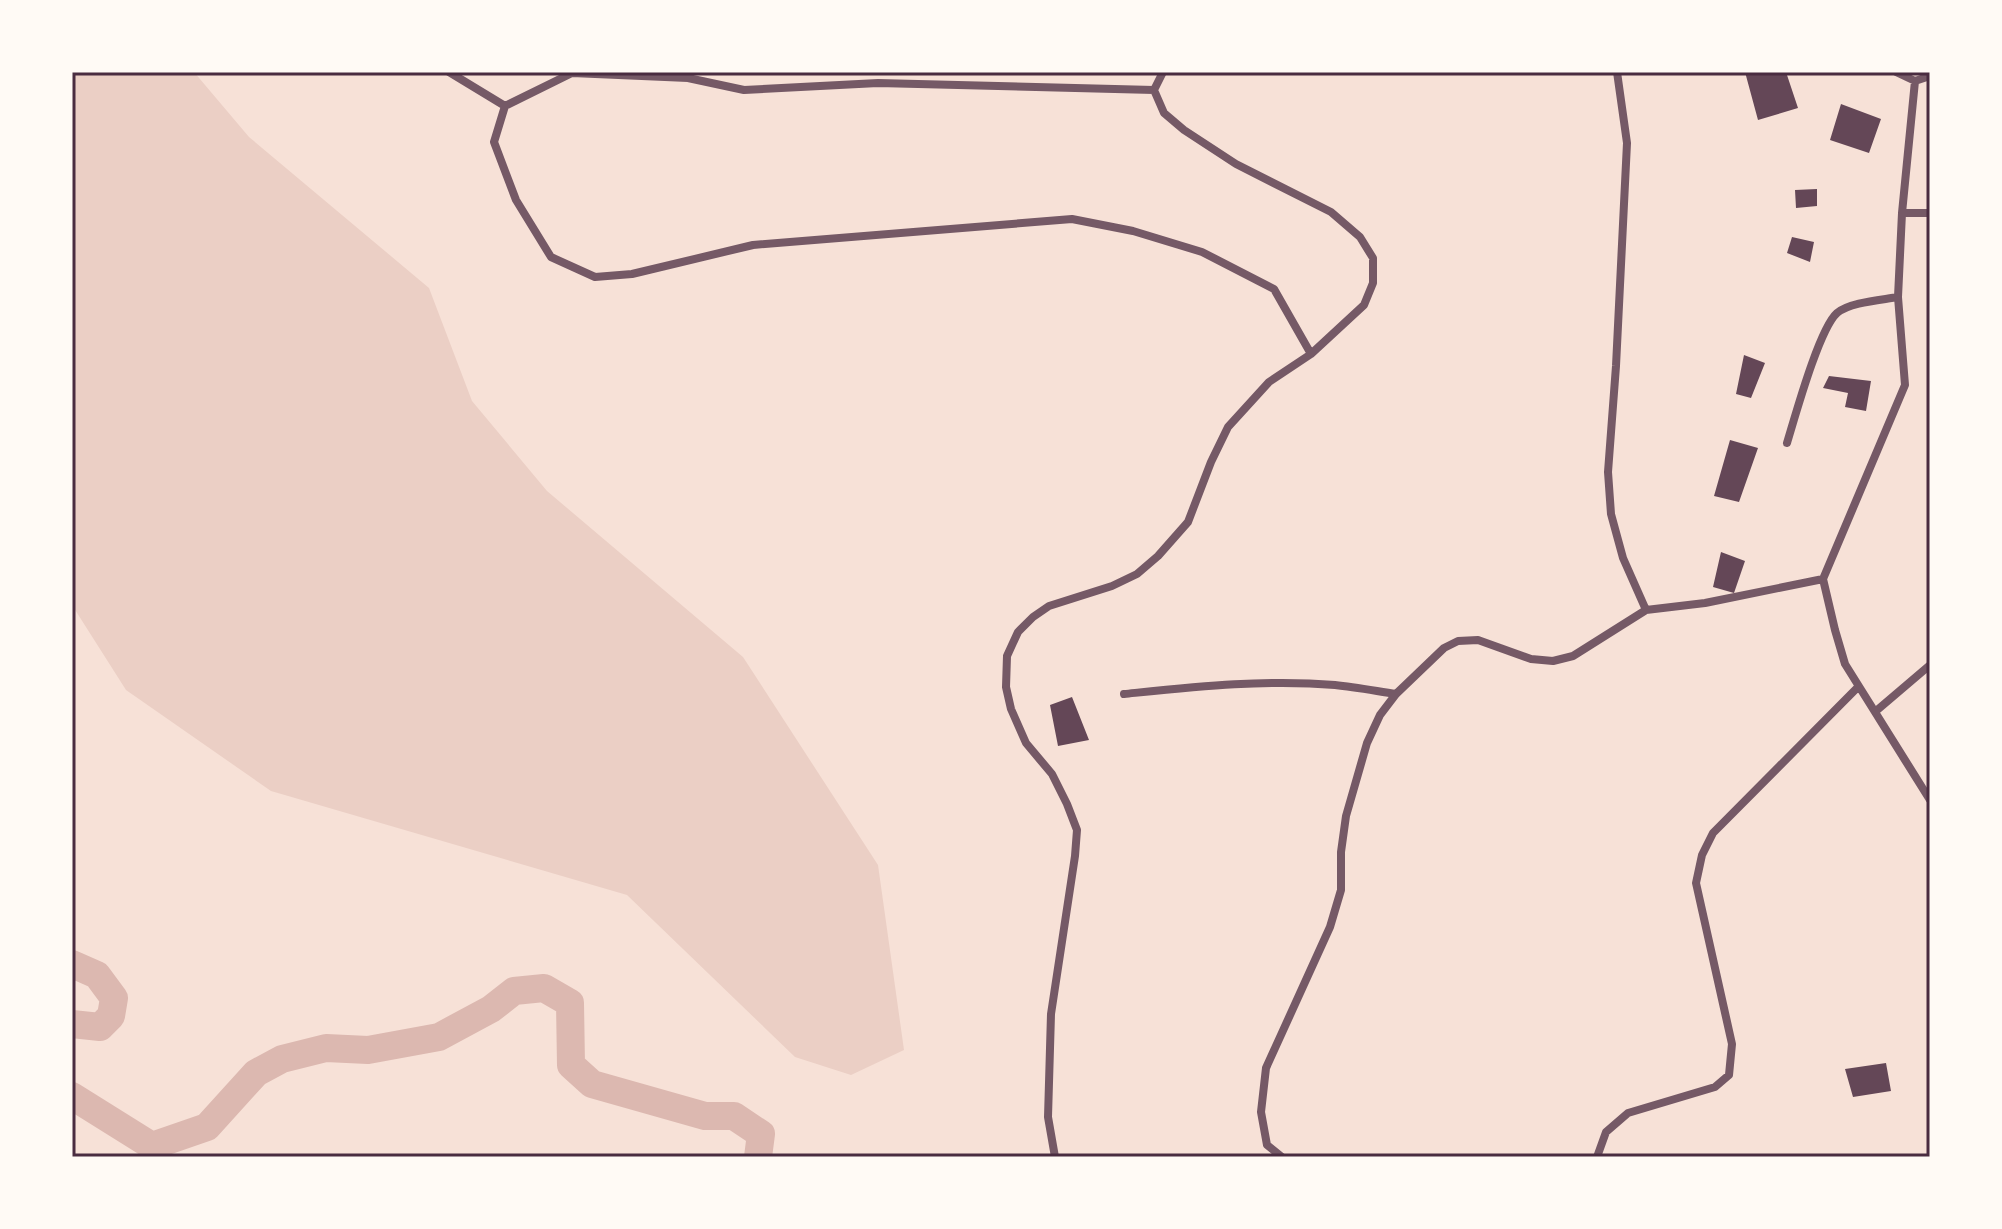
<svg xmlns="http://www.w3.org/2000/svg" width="2002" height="1229" viewBox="0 0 2002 1229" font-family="Lato,sans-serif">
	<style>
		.green { fill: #ebcfc5 }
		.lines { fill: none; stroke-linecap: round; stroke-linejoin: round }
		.river { stroke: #dcb8b0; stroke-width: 28 }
		.building { fill: #644757 }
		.minor { stroke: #755966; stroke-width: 8 }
		.neatline { fill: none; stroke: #4a2c40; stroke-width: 3 }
	</style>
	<rect width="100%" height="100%" fill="#f7e1d7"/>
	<path class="green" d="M 72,72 L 194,72 L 249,137 L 429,288 L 472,401 L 547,491 L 743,657 L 878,865 L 904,1050 L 851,1075 L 795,1057 L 627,895 L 271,791 L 126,690 L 72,605 Z"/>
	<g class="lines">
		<path class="river" d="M 72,964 L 97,975 L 114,998 L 111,1016 L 100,1027 L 72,1024
			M 72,1096 L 152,1146 L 207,1127 L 256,1073 L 282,1059 L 326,1048 L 368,1050 L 439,1037 L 491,1009 L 514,991 L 544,988 L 570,1003 L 571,1065 L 592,1084 L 705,1116 L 734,1116 L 761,1134 L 758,1157"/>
	</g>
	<path class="building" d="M 1745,72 L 1786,72 L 1798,108 L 1758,120 Z
		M 1841,104 L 1881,119 L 1869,153 L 1830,140 Z
		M 1817,189 L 1817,206 L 1796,208 L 1795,190 Z
		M 1792,237 L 1814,242 L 1810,262 L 1787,253 Z
		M 1744,355 L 1765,363 L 1751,398 L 1736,394 Z
		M 1829,376 L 1871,381 L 1866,411 L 1845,407 L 1848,393 L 1823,388 Z
		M 1730,440 L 1758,448 L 1739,502 L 1714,496 Z
		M 1721,552 L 1745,561 L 1734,593 L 1713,587 Z
		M 1072,697 L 1089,740 L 1058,746 L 1050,705 Z
		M 1886,1063 L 1891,1091 L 1853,1097 L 1845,1069 Z"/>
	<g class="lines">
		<path class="minor" d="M 449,72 L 505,106
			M 1617,72 L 1627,143 L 1616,366 L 1608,472 L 1611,514 L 1623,558 L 1646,610
			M 1896,72 L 1915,81 L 1930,76
			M 1915,81 L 1902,213 L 1898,297 L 1905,385 L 1823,579 L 1835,630 L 1845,664 L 1930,800
			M 1154,90 L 878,83 L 744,90 L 688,78 L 572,73 L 505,106 L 494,142 L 516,200 L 551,257 L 595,277 L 632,274 L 753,245 L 1072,219 L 1133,231 L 1202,252 L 1274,289 L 1311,354
			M 1902,213 L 1930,213
			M 1787,443 C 1795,417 1819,329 1837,313 C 1850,302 1882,300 1898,297
			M 1124,694 C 1193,687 1264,679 1335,685 C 1355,687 1376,691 1396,694
			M 1876,711 L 1930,665
			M 1055,1157 L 1048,1117 L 1051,1014 L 1075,856 L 1077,830 L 1067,804 L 1052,774 L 1026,743 L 1011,709 L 1006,687 L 1007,656 L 1018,632 L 1033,617 L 1049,606 L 1112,586 L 1137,574 L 1158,556 L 1188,522 L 1211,462 L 1228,427 L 1269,382 L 1311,354 L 1364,305 L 1373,283 L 1373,258 L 1360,237 L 1331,212 L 1236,164 L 1184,130 L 1164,113 L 1154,90 L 1163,72
			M 1282,1157 L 1267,1145 L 1261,1112 L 1266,1068 L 1330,927 L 1341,890 L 1341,852 L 1346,816 L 1367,743 L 1380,715 L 1396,694 L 1444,648 L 1458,641 L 1478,640 L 1531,659 L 1553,661 L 1573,656 L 1646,610 L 1705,603 L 1823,579
			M 1597,1157 L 1606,1132 L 1628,1113 L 1715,1087 L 1729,1075 L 1732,1044 L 1696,883 L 1702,855 L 1713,833 L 1858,687"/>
	</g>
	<rect width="2002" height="1229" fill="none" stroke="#fffaf5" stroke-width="148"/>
	<rect x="74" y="74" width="1854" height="1081" class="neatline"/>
</svg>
